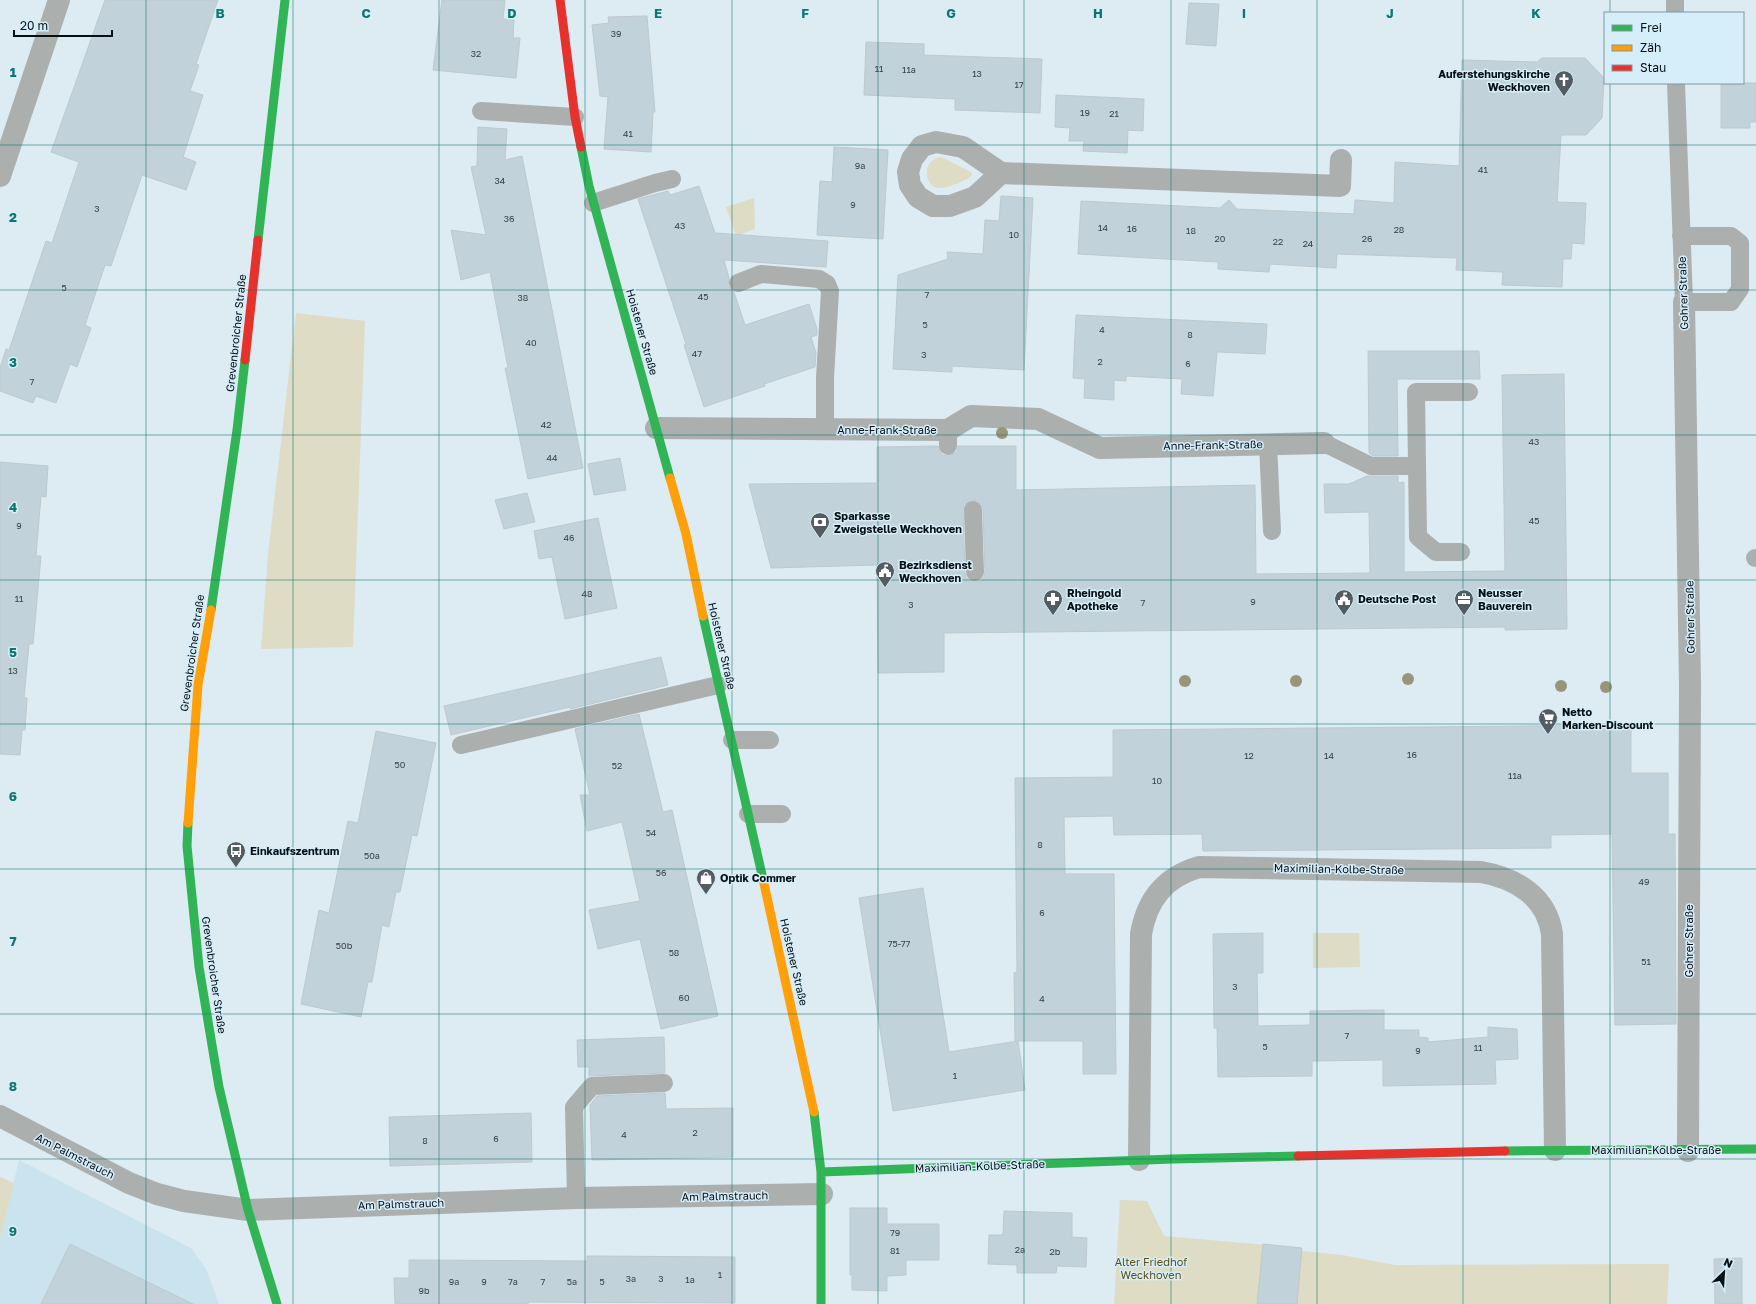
<svg xmlns="http://www.w3.org/2000/svg" width="1756" height="1304" viewBox="0 0 1756 1304" font-family="'Golos Text',sans-serif">
	<style>
		.built { fill: #cae3ef }
		.green { fill: #dedcc5 }
		.building { fill: #c1d2da; stroke: #bec9ce; fill-rule: evenodd }
		.lines { fill: none; stroke-linecap: round; stroke-linejoin: round }
		.lane { stroke: #abafae; stroke-width: 18 }
		.street { stroke: #abafae; stroke-width: 22 }
		.fast { stroke: #30b455; stroke-width: 9 }
		.slow { stroke: #ff9f0a; stroke-width: 9 }
		.jam { stroke: #e5322d; stroke-width: 9 }
		.tree { fill: #98957a }
		.grid { fill: none; stroke: #0f766e; stroke-width: 1; stroke-opacity: 0.55 }
		.labels { text-anchor: middle; stroke-width: 3; stroke-linejoin: round; paint-order: stroke }
		.number-label { font-size: 9px; fill: #384247 }
		.poi-label { font-size: 11px; font-weight: bold; fill: #070f13; stroke: #d5eefa; text-anchor: start }
		.street-label { font-size: 11px; fill: #070f13; stroke: #d5eefa }
		.park-label { font-size: 11px; fill: #5f4f17; stroke: #d5eefa }
		.grid-label { font-size: 13px; text-anchor: middle; font-weight: bold; fill: #0f766e; stroke: #d5eefa; stroke-width: 3; stroke-linejoin: round; paint-order: stroke }
	</style>
	<rect width="100%" height="100%" fill="#ddebf2"/>
	<path class="built" d="M 19,1160 L 191,1248 L 206,1269 L 219,1304 L 0,1304 L 0,1239 Z"/>
	<path class="green" d="M 941,157 L 969,171 L 972,173 L 971,177 C 963,181 951,187 941,188 C 924,189 920,160 941,157 Z
		M 754,198 L 755,229 L 736,236 L 726,207 Z
		M 296,313 L 365,321 L 353,647 L 261,649 L 268,554 Z
		M 1313,933 L 1359,933 L 1360,967 L 1313,968 Z
		M 0,1177 L 14,1183 L 0,1239 Z
		M 1120,1200 L 1147,1201 L 1164,1236 L 1302,1248 L 1302,1251 L 1342,1255 L 1395,1265 L 1669,1264 L 1667,1304 L 1114,1304 Z"/>
	<path class="building" d="M 105,0 L 218,0 L 196,64 L 199,65 L 190,91 L 203,95 L 183,157 L 196,162 L 186,190 L 142,175 L 111,266 L 105,265 L 85,325 L 91,328 L 77,367 L 70,364 L 56,403 L 36,396 L 33,403 L 0,391 L 0,368 L 6,349 L 9,350 L 46,241 L 52,243 L 79,162 L 51,152 Z
		M 442,0 L 505,0 L 503,19 L 514,20 L 513,38 L 520,38 L 516,78 L 433,70 Z
		M 1189,3 L 1219,4 L 1216,46 L 1186,44 Z
		M 647,16 L 655,112 L 653,112 L 651,152 L 604,149 L 608,97 L 600,96 L 592,25 L 609,23 L 608,17 Z
		M 866,42 L 924,44 L 924,55 L 1042,59 L 1040,113 L 955,110 L 955,99 L 864,95 Z
		M 1542,58 L 1585,58 L 1604,78 L 1602,118 L 1586,135 L 1561,135 L 1557,202 L 1586,203 L 1584,244 L 1572,243 L 1571,259 L 1563,259 L 1562,287 L 1502,285 L 1503,272 L 1456,270 L 1457,258 L 1337,254 L 1336,268 L 1270,264 L 1269,272 L 1218,269 L 1218,262 L 1078,254 L 1081,201 L 1220,208 L 1229,200 L 1237,209 L 1354,214 L 1355,200 L 1394,203 L 1395,162 L 1459,166 L 1462,60 L 1537,62 Z
		M 1721,83 L 1756,83 L 1756,122 L 1750,122 L 1750,128 L 1721,128 Z
		M 1056,95 L 1144,99 L 1143,131 L 1128,130 L 1127,153 L 1083,151 L 1084,141 L 1069,141 L 1070,128 L 1055,127 Z
		M 478,127 L 507,129 L 505,160 L 522,156 L 583,468 L 528,479 L 505,368 L 508,368 L 490,272 L 461,280 L 451,230 L 486,235 L 471,167 L 477,166 Z
		M 834,147 L 888,150 L 883,239 L 817,235 L 820,181 L 832,182 Z
		M 699,186 L 715,233 L 828,241 L 826,267 L 724,260 L 729,278 L 728,286 L 734,292 L 745,325 L 809,304 L 817,329 L 817,335 L 811,337 L 816,353 L 815,367 L 764,384 L 765,386 L 704,407 L 684,345 L 686,344 L 638,199 L 668,191 L 670,195 Z
		M 1001,196 L 1033,198 L 1024,370 L 952,366 L 952,372 L 893,369 L 898,275 L 948,259 L 947,252 L 983,254 L 985,220 L 999,221 Z
		M 1076,315 L 1267,324 L 1265,354 L 1217,352 L 1213,396 L 1181,394 L 1182,379 L 1126,376 L 1126,381 L 1114,380 L 1114,400 L 1084,398 L 1085,379 L 1073,378 Z
		M 1368,351 L 1479,351 L 1480,379 L 1397,379 L 1398,456 L 1373,456 L 1369,453 Z
		M 1564,374 L 1567,629 L 1505,630 L 1505,627 L 944,633 L 944,672 L 878,673 L 877,565 L 771,568 L 749,484 L 877,483 L 877,447 L 938,446 L 942,455 L 948,456 L 957,452 L 958,446 L 1016,446 L 1016,490 L 1255,485 L 1256,574 L 1370,573 L 1369,512 L 1325,513 L 1324,484 L 1349,484 L 1367,476 L 1398,476 L 1398,483 L 1404,482 L 1404,572 L 1505,571 L 1502,375 ZM 972,500 L 978,501 L 983,509 L 985,572 L 984,577 L 981,581 L 975,582 L 966,578 L 965,573 L 963,510 L 964,505 Z
		M 620,458 L 626,490 L 594,495 L 588,464 Z
		M 0,462 L 48,466 L 46,497 L 41,496 L 36,556 L 41,556 L 33,644 L 29,644 L 24,698 L 27,698 L 25,730 L 22,730 L 20,755 L 0,754 Z
		M 527,493 L 535,522 L 504,529 L 495,500 Z
		M 598,518 L 617,608 L 565,619 L 552,557 L 539,559 L 534,531 Z
		M 661,657 L 668,685 L 570,709 L 570,707 L 451,735 L 444,706 Z
		M 639,714 L 663,812 L 672,810 L 718,1016 L 661,1029 L 640,939 L 598,949 L 589,910 L 640,901 L 622,822 L 587,831 L 580,795 L 590,795 L 575,729 Z
		M 1631,725 L 1631,773 L 1668,773 L 1668,834 L 1675,834 L 1676,1024 L 1615,1025 L 1612,834 L 1551,835 L 1551,848 L 1203,851 L 1202,834 L 1114,835 L 1113,816 L 1064,817 L 1065,874 L 1114,874 L 1116,1074 L 1083,1074 L 1083,1041 L 1015,1041 L 1014,973 L 1017,972 L 1015,778 L 1113,777 L 1113,730 Z
		M 376,731 L 436,743 L 417,836 L 412,835 L 400,892 L 396,892 L 389,927 L 382,925 L 372,982 L 368,982 L 361,1017 L 301,1004 L 319,910 L 329,913 L 348,821 L 358,823 Z
		M 923,888 L 949,1052 L 1018,1041 L 1025,1090 L 893,1111 L 859,898 Z
		M 1263,933 L 1263,973 L 1257,973 L 1258,1026 L 1310,1025 L 1310,1011 L 1384,1010 L 1384,1030 L 1419,1030 L 1419,1037 L 1428,1038 L 1428,1042 L 1488,1037 L 1488,1027 L 1517,1029 L 1518,1059 L 1495,1060 L 1496,1084 L 1383,1086 L 1383,1060 L 1312,1061 L 1312,1076 L 1218,1077 L 1217,1028 L 1214,1028 L 1213,934 Z
		M 664,1037 L 665,1073 L 589,1076 L 589,1067 L 578,1067 L 577,1040 Z
		M 665,1093 L 666,1109 L 733,1108 L 733,1157 L 592,1160 L 590,1105 L 597,1096 Z
		M 531,1113 L 532,1162 L 390,1166 L 389,1117 Z
		M 850,1208 L 887,1208 L 887,1224 L 939,1224 L 939,1260 L 906,1260 L 906,1275 L 887,1276 L 887,1291 L 852,1290 L 852,1275 L 850,1275 Z
		M 1004,1211 L 1072,1213 L 1072,1237 L 1087,1238 L 1086,1267 L 1057,1266 L 1056,1273 L 1017,1273 L 1017,1265 L 988,1264 L 989,1235 L 1003,1235 Z
		M 70,1244 L 193,1304 L 41,1304 Z
		M 1263,1244 L 1302,1248 L 1297,1304 L 1257,1304 Z
		M 587,1256 L 735,1257 L 735,1303 L 528,1302 L 528,1304 L 395,1304 L 394,1278 L 409,1278 L 409,1260 L 587,1261 Z
		M 1742,1258 L 1742,1304 L 1715,1304 L 1714,1259 Z"/>
	<g class="lines">
		<path class="lane" d="M 1675,0 L 1675,13
			M 1676,83 L 1684,302 L 1731,302 L 1740,289 L 1740,243 L 1731,236 L 1681,236
			M 481,111 L 575,117
			M 593,203 L 655,183 L 672,179
			M 738,283 L 761,274 L 819,279 L 827,284 L 830,291 L 825,378 L 825,429
			M 1324,443 L 1371,466 L 1417,466
			M 1268,444 L 1272,531
			M 948,446 L 948,430
			M 973,510 L 975,572
			M 1461,552 L 1436,552 L 1418,537 L 1416,392 L 1469,392
			M 1755,558 L 1756,558
			M 732,740 L 770,740
			M 461,745 L 718,685
			M 748,814 L 782,814
			M 576,1198 L 574,1107 L 592,1086 L 664,1083"/>
		<path class="street" d="M 1001,173 L 975,197 L 950,206 L 933,206 L 918,197 L 910,185 L 908,172 L 912,159 L 922,146 L 936,142 L 963,147 L 1001,173 L 1340,186 L 1341,160
			M 0,176 L 59,0
			M 1684,302 L 1690,685 L 1688,1151
			M 656,428 L 948,430 L 971,416 L 1038,419 L 1100,448 L 1324,443
			M 0,1116 L 129,1183 L 157,1194 L 184,1201 L 248,1210 L 576,1198 L 822,1194
			M 1139,1160 L 1141,934 C 1147,899 1165,877 1199,867 L 1481,872 C 1516,878 1547,897 1552,934 L 1555,1150"/>
		<path class="fast" d="M 581,147 L 589,186 L 670,478
			M 258,240 L 285,0
			M 211,610 L 237,430 L 245,360
			M 703,616 L 763,879
			M 188,823 L 187,846 L 199,967 L 219,1087 L 248,1210 L 277,1304
			M 814,1112 L 821,1172 L 821,1304
			M 1505,1151 L 1756,1149
			M 821,1172 L 1173,1159 L 1298,1156"/>
		<path class="slow" d="M 670,478 L 686,534 L 703,616
			M 188,823 L 198,685 L 211,610
			M 763,879 L 814,1112"/>
		<path class="jam" d="M 560,0 L 575,117 L 581,147
			M 245,360 L 258,240
			M 1298,1156 L 1505,1151"/>
	</g>
	<g class="tree">
		<circle cx="1002" cy="433" r="6"/>
		<circle cx="1408" cy="679" r="6"/>
		<circle cx="1185" cy="681" r="6"/>
		<circle cx="1296" cy="681" r="6"/>
		<circle cx="1561" cy="686" r="6"/>
		<circle cx="1606" cy="687" r="6"/>
	</g>
	<path class="grid" d="M 146,0 L 146,1304M 293,0 L 293,1304M 439,0 L 439,1304M 585,0 L 585,1304M 732,0 L 732,1304M 878,0 L 878,1304M 1024,0 L 1024,1304M 1171,0 L 1171,1304M 1317,0 L 1317,1304M 1463,0 L 1463,1304M 1610,0 L 1610,13M 1610,83 L 1610,1304M 0,145 L 1756,145M 0,290 L 1756,290M 0,435 L 1756,435M 0,580 L 1756,580M 0,724 L 1756,724M 0,869 L 1756,869M 0,1014 L 1756,1014M 0,1159 L 1756,1159"/>
	<defs>
		<symbol id="church-pin" viewBox="-11 -11 22 30"><path d="M0 17L-7.5 6A9.5 9.5 0 1 1 7.5 6Z" fill="#525c61" stroke="#d5eefa"/><path d="M-1.2-6h2.4v3.5h3.3v2.4h-3.3V6h-2.4V-.1h-3.3v-2.4h3.3Z" fill="#fff"/></symbol>
		<symbol id="bank-pin" viewBox="-11 -11 22 30"><path d="M0 17L-7.5 6A9.5 9.5 0 1 1 7.5 6Z" fill="#525c61" stroke="#d5eefa"/><path d="M-6-4H6V4H-6ZM0-2.3a2.3 2.3 0 1 0 0 4.6a2.3 2.3 0 1 0 0-4.6Z" fill="#fff"/></symbol>
		<symbol id="civic-pin" viewBox="-11 -11 22 30"><path d="M0 17L-7.5 6A9.5 9.5 0 1 1 7.5 6Z" fill="#525c61" stroke="#d5eefa"/><path d="M-.6-6.5H3V-4.5H.6V-3L4-1V1h2V6H-6V1h2V-1L-.6-3ZM-1.2 2.5V6h2.4V2.5Z" fill="#fff"/></symbol>
		<symbol id="pharmacy-pin" viewBox="-11 -11 22 30"><path d="M0 17L-7.5 6A9.5 9.5 0 1 1 7.5 6Z" fill="#525c61" stroke="#d5eefa"/><path d="M-2-6h4v4h4v4h-4v4h-4v-4h-4v-4h4Z" fill="#fff"/></symbol>
		<symbol id="office-pin" viewBox="-11 -11 22 30"><path d="M0 17L-7.5 6A9.5 9.5 0 1 1 7.5 6Z" fill="#525c61" stroke="#d5eefa"/><path d="M-6-3h4V-5.5h4V-3h4V5H-6ZM-1-4.5V-3h2v-1.5ZM-6 0V1H6V0Z" fill="#fff"/></symbol>
		<symbol id="supermarket-pin" viewBox="-11 -11 22 30"><path d="M0 17L-7.5 6A9.5 9.5 0 1 1 7.5 6Z" fill="#525c61" stroke="#d5eefa"/><path d="M-6-5.5h2.5l.6 2H6L4.5 2H-2.5L-4.4-4H-6ZM-1.5 3.2a1.3 1.3 0 1 0 .1 0ZM3 3.2a1.3 1.3 0 1 0 .1 0Z" fill="#fff"/></symbol>
		<symbol id="bus-pin" viewBox="-11 -11 22 30"><path d="M0 17L-7.5 6A9.5 9.5 0 1 1 7.5 6Z" fill="#525c61" stroke="#d5eefa"/><path d="M-5-6H5V4H4V6H2V4H-2V6H-4V4H-5ZM-3.5-4V0h7V-4ZM-3.5 1.2v1.5H-2V1.2ZM2 1.2v1.5H3.5V1.2Z" fill="#fff"/></symbol>
		<symbol id="shop-pin" viewBox="-11 -11 22 30"><path d="M0 17L-7.5 6A9.5 9.5 0 1 1 7.5 6Z" fill="#525c61" stroke="#d5eefa"/><path d="M-5-2.5h2.3a2.7 3.5 0 0 1 5.4 0H5L5.5 6h-11ZM-1.5-2.5h3a1.5 2.3 0 0 0-3 0Z" fill="#fff"/></symbol>
	</defs>
	<g fill-rule="evenodd">
		<use href="#church-pin" x="1553" y="69" width="22" height="30"/>
		<use href="#bank-pin" x="809" y="511" width="22" height="30"/>
		<use href="#civic-pin" x="874" y="560" width="22" height="30"/>
		<use href="#pharmacy-pin" x="1042" y="588" width="22" height="30"/>
		<use href="#civic-pin" x="1333" y="588" width="22" height="30"/>
		<use href="#office-pin" x="1453" y="588" width="22" height="30"/>
		<use href="#supermarket-pin" x="1537" y="707" width="22" height="30"/>
		<use href="#bus-pin" x="225" y="840" width="22" height="30"/>
		<use href="#shop-pin" x="695" y="867" width="22" height="30"/>
	</g>
	<g class="labels">
		<g class="number-label">
			<text x="616" y="37">39</text>
			<text x="476" y="57">32</text>
			<text x="879" y="72">11</text>
			<text x="909" y="73">11a</text>
			<text x="977" y="77">13</text>
			<text x="1019" y="88">17</text>
			<text x="1085" y="116">19</text>
			<text x="1114" y="117">21</text>
			<text x="628" y="137">41</text>
			<text x="860" y="169">9a</text>
			<text x="1483" y="173">41</text>
			<text x="500" y="184">34</text>
			<text x="853" y="208">9</text>
			<text x="97" y="212">3</text>
			<text x="509" y="222">36</text>
			<text x="680" y="229">43</text>
			<text x="1103" y="231">14</text>
			<text x="1132" y="232">16</text>
			<text x="1399" y="233">28</text>
			<text x="1191" y="234">18</text>
			<text x="1014" y="238">10</text>
			<text x="1220" y="242">20</text>
			<text x="1367" y="242">26</text>
			<text x="1278" y="245">22</text>
			<text x="1308" y="247">24</text>
			<text x="64" y="291">5</text>
			<text x="927" y="298">7</text>
			<text x="703" y="300">45</text>
			<text x="523" y="301">38</text>
			<text x="925" y="328">5</text>
			<text x="1102" y="333">4</text>
			<text x="1190" y="338">8</text>
			<text x="531" y="346">40</text>
			<text x="697" y="357">47</text>
			<text x="924" y="358">3</text>
			<text x="1100" y="365">2</text>
			<text x="1188" y="367">6</text>
			<text x="32" y="385">7</text>
			<text x="546" y="428">42</text>
			<text x="1534" y="445">43</text>
			<text x="552" y="461">44</text>
			<text x="1534" y="524">45</text>
			<text x="19" y="529">9</text>
			<text x="569" y="541">46</text>
			<text x="587" y="597">48</text>
			<text x="19" y="602">11</text>
			<text x="1253" y="605">9</text>
			<text x="1143" y="606">7</text>
			<text x="911" y="608">3</text>
			<text x="13" y="674">13</text>
			<text x="1412" y="758">16</text>
			<text x="1249" y="759">12</text>
			<text x="1329" y="759">14</text>
			<text x="400" y="768">50</text>
			<text x="617" y="769">52</text>
			<text x="1515" y="779">11a</text>
			<text x="1157" y="784">10</text>
			<text x="651" y="836">54</text>
			<text x="1040" y="848">8</text>
			<text x="372" y="859">50a</text>
			<text x="661" y="876">56</text>
			<text x="1644" y="885">49</text>
			<text x="1042" y="916">6</text>
			<text x="899" y="947">75-77</text>
			<text x="344" y="949">50b</text>
			<text x="674" y="956">58</text>
			<text x="1646" y="965">51</text>
			<text x="1235" y="990">3</text>
			<text x="684" y="1001">60</text>
			<text x="1042" y="1002">4</text>
			<text x="1347" y="1039">7</text>
			<text x="1265" y="1050">5</text>
			<text x="1478" y="1051">11</text>
			<text x="1418" y="1054">9</text>
			<text x="955" y="1079">1</text>
			<text x="695" y="1136">2</text>
			<text x="624" y="1138">4</text>
			<text x="496" y="1142">6</text>
			<text x="425" y="1144">8</text>
			<text x="895" y="1236">79</text>
			<text x="1020" y="1253">2a</text>
			<text x="895" y="1254">81</text>
			<text x="1055" y="1255">2b</text>
			<text x="720" y="1278">1</text>
			<text x="631" y="1282">3a</text>
			<text x="661" y="1282">3</text>
			<text x="690" y="1283">1a</text>
			<text x="454" y="1285">9a</text>
			<text x="484" y="1285">9</text>
			<text x="513" y="1285">7a</text>
			<text x="543" y="1285">7</text>
			<text x="572" y="1285">5a</text>
			<text x="602" y="1285">5</text>
			<text x="424" y="1294">9b</text>
		</g>
		<g class="poi-label">
			<text x="1550" y="78" text-anchor="end">Auferstehungskirche<tspan x="1550" dy="13">Weckhoven</tspan></text>
			<text x="834" y="520">Sparkasse<tspan x="834" dy="13">Zweigstelle Weckhoven</tspan></text>
			<text x="899" y="569">Bezirksdienst<tspan x="899" dy="13">Weckhoven</tspan></text>
			<text x="1067" y="597">Rheingold<tspan x="1067" dy="13">Apotheke</tspan></text>
			<text x="1478" y="597">Neusser<tspan x="1478" dy="13">Bauverein</tspan></text>
			<text x="1358" y="603">Deutsche Post</text>
			<text x="1562" y="716">Netto<tspan x="1562" dy="13">Marken-Discount</tspan></text>
			<text x="250" y="855">Einkaufszentrum</text>
			<text x="720" y="882">Optik Commer</text>
		</g>
		<g class="street-label">
			<text transform="translate(1683 293) rotate(-92)" y="4">Gohrer Straße</text>
			<text transform="translate(642 332) rotate(74)" y="4">Hoistener Straße</text>
			<text transform="translate(236 333) rotate(-84)" y="4">Grevenbroicher Straße</text>
			<text x="887" y="434">Anne-Frank-Straße</text>
			<text transform="translate(1213 445) rotate(-1)" y="4">Anne-Frank-Straße</text>
			<text transform="translate(1690 617) rotate(-91)" y="4">Gohrer Straße</text>
			<text transform="translate(722 646) rotate(77)" y="4">Hoistener Straße</text>
			<text transform="translate(192 653) rotate(-82)" y="4">Grevenbroicher Straße</text>
			<text transform="translate(1339 869) rotate(1)" y="4">Maximilian-Kolbe-Straße</text>
			<text transform="translate(1689 941) rotate(-90)" y="4">Gohrer Straße</text>
			<text transform="translate(794 962) rotate(77)" y="4">Hoistener Straße</text>
			<text transform="translate(214 975) rotate(82)" y="4">Grevenbroicher Straße</text>
			<text x="1656" y="1154">Maximilian-Kolbe-Straße</text>
			<text transform="translate(75 1156) rotate(27)" y="4">Am Palmstrauch</text>
			<text transform="translate(980 1166) rotate(-2)" y="4">Maximilian-Kolbe-Straße</text>
			<text transform="translate(725 1196) rotate(-1)" y="4">Am Palmstrauch</text>
			<text transform="translate(401 1204) rotate(-2)" y="4">Am Palmstrauch</text>
		</g>
		<g class="park-label">
			<text x="1151" y="1266">Alter Friedhof<tspan x="1151" dy="13">Weckhoven</tspan></text>
		</g>
	</g>
	<g class="grid-label">
		<text x="220" y="18">B</text>
		<text x="366" y="18">C</text>
		<text x="512" y="18">D</text>
		<text x="658" y="18">E</text>
		<text x="805" y="18">F</text>
		<text x="951" y="18">G</text>
		<text x="1098" y="18">H</text>
		<text x="1244" y="18">I</text>
		<text x="1390" y="18">J</text>
		<text x="1536" y="18">K</text>
		<text x="13" y="77">1</text>
		<text x="13" y="222">2</text>
		<text x="13" y="367">3</text>
		<text x="13" y="512">4</text>
		<text x="13" y="657">5</text>
		<text x="13" y="801">6</text>
		<text x="13" y="946">7</text>
		<text x="13" y="1091">8</text>
		<text x="13" y="1236">9</text>
	</g>
	<rect x="1604" y="12" width="140" height="72" fill="#d5eefa" stroke="#83959e"/>
	<rect x="1612" y="25" width="20" height="6" fill="#30b455" stroke="#83959e"/>
	<text x="1640" y="32" font-size="12" fill="#070f13">Frei</text>
	<rect x="1612" y="45" width="20" height="6" fill="#ff9f0a" stroke="#83959e"/>
	<text x="1640" y="52" font-size="12" fill="#070f13">Zäh</text>
	<rect x="1612" y="65" width="20" height="6" fill="#e5322d" stroke="#83959e"/>
	<text x="1640" y="72" font-size="12" fill="#070f13">Stau</text>
	<g transform="translate(1724 1272) rotate(25)" stroke="#d5eefa" stroke-width="3" paint-order="stroke">
	<path d="M0-3L7 15L0 10L-7 15Z" fill="#070f13"/>
	<text y="-6" font-size="11" font-weight="bold" text-anchor="middle" fill="#070f13">N</text>
	</g>
	<path d="M14 30v6h98v-6" fill="none" stroke="#070f13" stroke-width="2"/>
	<text x="20" y="30" font-size="12" fill="#070f13" stroke="#d5eefa" stroke-width="3" paint-order="stroke">20 m</text>
</svg>
